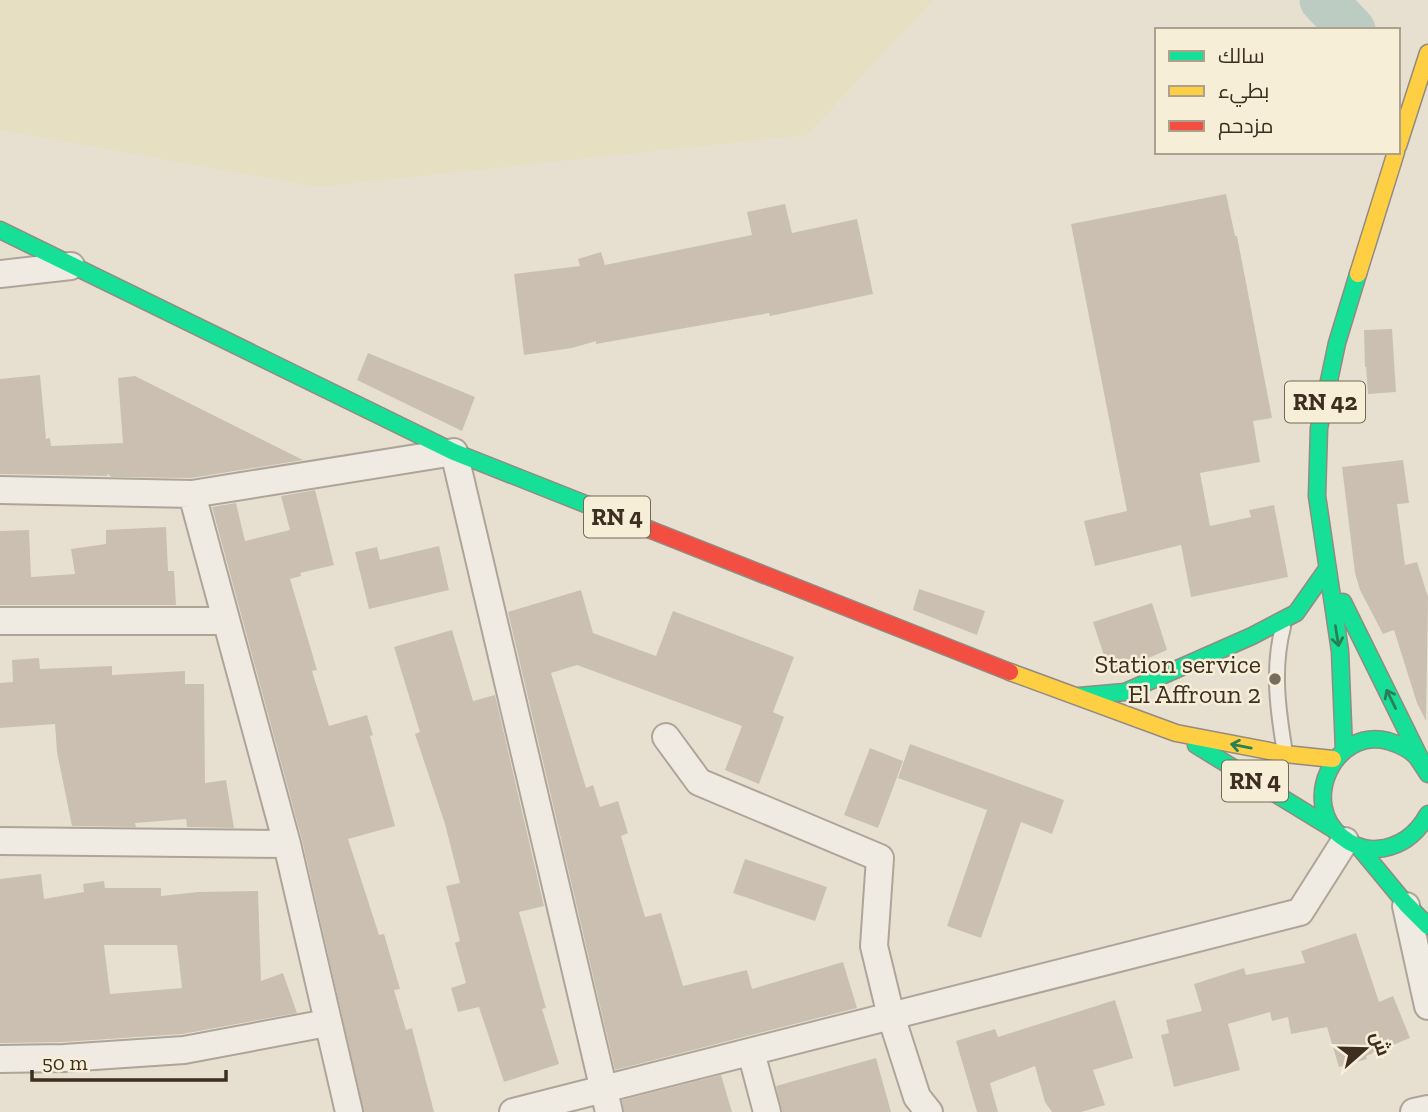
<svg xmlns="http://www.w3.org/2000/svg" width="1428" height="1112" viewBox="0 0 1428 1112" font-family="'Zilla Slab',Cairo,serif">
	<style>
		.farmland { fill: #e6dfc2 }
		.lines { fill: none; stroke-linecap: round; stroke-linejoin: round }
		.river { stroke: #bcccc2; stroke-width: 47 }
		.building { fill: #cbbfb2; fill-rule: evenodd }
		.lane-casing { stroke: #ada599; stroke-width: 18 }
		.street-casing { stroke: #ada599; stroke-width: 30 }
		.fast-casing { stroke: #928b80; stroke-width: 19 }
		.slow-casing { stroke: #928b80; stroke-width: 19 }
		.jam-casing { stroke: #928b80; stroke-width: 19 }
		.lane { stroke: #efebe3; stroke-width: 14 }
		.street { stroke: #efebe3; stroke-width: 26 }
		.fast { stroke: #16e098; stroke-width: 16 }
		.slow { stroke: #ffcf43; stroke-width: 16 }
		.jam { stroke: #f24e42; stroke-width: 16 }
		.oneway { stroke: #2b7e56 }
		.poi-dot { fill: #786c5e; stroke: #f7eed8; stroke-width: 2.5 }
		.labels { text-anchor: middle; stroke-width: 5; stroke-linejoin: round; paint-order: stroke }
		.shield { fill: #f7eed8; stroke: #756857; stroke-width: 2 }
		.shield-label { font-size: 24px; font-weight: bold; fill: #3d2e20 }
		.poi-label { font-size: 26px; fill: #3d2e20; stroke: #f7eed8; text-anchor: end }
	</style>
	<rect width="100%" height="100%" fill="#e7e0d1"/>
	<path class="farmland" d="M 0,0 L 933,0 L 807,135 L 318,187 L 0,130 Z"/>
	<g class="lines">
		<path class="river" d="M 1323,0 L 1352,30"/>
	</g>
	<path class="building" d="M 1226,194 L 1235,236 L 1237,236 L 1272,418 L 1253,421 L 1260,462 L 1200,473 L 1210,526 L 1251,517 L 1249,510 L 1274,505 L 1288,577 L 1191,597 L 1181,545 L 1095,566 L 1084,521 L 1127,511 L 1071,224 Z
		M 785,204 L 792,233 L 857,219 L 873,294 L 770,316 L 769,313 L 596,344 L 596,341 L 572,348 L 524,355 L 514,274 L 580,266 L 578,259 L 601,252 L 605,265 L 752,235 L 747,212 Z
		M 1392,329 L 1396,392 L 1368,394 L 1366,367 L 1365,367 L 1364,330 Z
		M 368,353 L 475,397 L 462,431 L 357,380 Z
		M 40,375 L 46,439 L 50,438 L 51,446 L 123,443 L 118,378 L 135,376 L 303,460 L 191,478 L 112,477 L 107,474 L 107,476 L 0,474 L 0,379 Z
		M 1403,460 L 1409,503 L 1397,504 L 1405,565 L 1417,562 L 1428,597 L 1426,721 L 1417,703 L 1394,630 L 1383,634 L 1360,590 L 1355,573 L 1342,467 Z
		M 315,490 L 334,565 L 300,573 L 301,576 L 290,579 L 317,670 L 312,671 L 329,726 L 367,715 L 373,735 L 370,736 L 395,826 L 348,839 L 379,935 L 384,934 L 400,989 L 394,990 L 406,1030 L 412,1028 L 434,1112 L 364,1112 L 302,840 L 212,507 L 236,503 L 245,541 L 290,530 L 281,496 Z
		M 166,527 L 168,571 L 174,571 L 176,605 L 0,605 L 0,531 L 29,530 L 31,577 L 75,574 L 71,549 L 106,544 L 106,530 Z
		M 439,546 L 449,590 L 369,609 L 355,552 L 377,547 L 380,560 Z
		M 919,589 L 985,611 L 977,635 L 913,610 Z
		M 581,590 L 593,633 L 656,656 L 673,611 L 794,657 L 773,712 L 784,717 L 759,784 L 725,770 L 742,726 L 577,665 L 551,673 L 586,788 L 593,785 L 600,807 L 618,801 L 628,833 L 621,836 L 645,917 L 661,913 L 683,986 L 747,970 L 752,989 L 843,962 L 857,1008 L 615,1070 L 508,612 Z
		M 1152,603 L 1167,650 L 1119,671 L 1109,671 L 1093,622 Z
		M 452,630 L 473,701 L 495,695 L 544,906 L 519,912 L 546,1008 L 542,1009 L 559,1064 L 504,1082 L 479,1007 L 458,1012 L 451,988 L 466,983 L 455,943 L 460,941 L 446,886 L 460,883 L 445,824 L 415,734 L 420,732 L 394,647 Z
		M 39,658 L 40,669 L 112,666 L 112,675 L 185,671 L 185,684 L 204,684 L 205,783 L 226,780 L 234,828 L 187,827 L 186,819 L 135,823 L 136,827 L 72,826 L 57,752 L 55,724 L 0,728 L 0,683 L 13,682 L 12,660 Z
		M 910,744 L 1064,800 L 1052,834 L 1021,822 L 981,938 L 947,926 L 987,810 L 898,778 Z
		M 870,748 L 903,761 L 878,828 L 844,815 Z
		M 745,859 L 827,887 L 815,921 L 733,893 Z
		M 41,874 L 44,899 L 84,892 L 83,884 L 104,881 L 105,888 L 161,888 L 161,896 L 198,892 L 258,891 L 261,981 L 283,973 L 297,1013 L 182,1034 L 63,1042 L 0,1043 L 0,879 ZM 104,945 L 177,945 L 182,988 L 110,994 Z
		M 1356,933 L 1379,1002 L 1393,996 L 1410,1038 L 1366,1056 L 1367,1059 L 1339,1067 L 1327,1027 L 1291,1034 L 1288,1017 L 1272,1021 L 1270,1012 L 1228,1024 L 1240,1070 L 1174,1087 L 1161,1035 L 1169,1033 L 1166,1020 L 1202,1011 L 1194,984 L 1244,968 L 1246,975 L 1305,963 L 1301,951 Z
		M 1115,1000 L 1133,1058 L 1093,1070 L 1105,1105 L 1081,1112 L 1052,1112 L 1045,1102 L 1035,1066 L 990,1083 L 998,1112 L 977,1112 L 956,1041 L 995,1029 L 998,1037 Z
		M 876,1058 L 891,1112 L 782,1112 L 776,1086 Z
		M 721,1075 L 732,1112 L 624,1112 L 622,1100 Z"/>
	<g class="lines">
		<defs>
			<path id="lane" d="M 1283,627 C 1272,669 1278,711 1285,753"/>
			<path id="street" d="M 0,274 L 71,266
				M 0,490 L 192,494 L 454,452 L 609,1112
				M 192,494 L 287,844 L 349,1112
				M 0,621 L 225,621
				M 666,737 L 699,782 L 880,858 L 874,946 L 891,1016 L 917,1097 L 929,1112
				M 0,841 L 287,844
				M 1406,906 L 1428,1006
				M 751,1052 L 767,1112
				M 0,1059 L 64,1058 L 184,1050 L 327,1023
				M 513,1112 L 1300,912 L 1345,841
				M 1414,1112 L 1428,1109"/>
			<path id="fast" d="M 0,230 L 454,452 L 651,530
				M 1343,602 L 1421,760
				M 1079,696 L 1125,692 L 1252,636 L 1296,613 L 1327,569
				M 1196,745 L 1333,829
				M 1344,750 L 1340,651 L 1317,496 L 1319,428 L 1337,343 L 1358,274
				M 1428,774 C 1424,768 1420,761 1416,756 C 1408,748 1398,744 1388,741 C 1334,727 1299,804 1342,837 C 1352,845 1365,850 1377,849 C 1401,847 1417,834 1428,814
				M 1358,846 L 1406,904 L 1428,926"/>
			<path id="slow" d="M 1398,146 L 1428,53
				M 1358,274 L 1396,152
				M 1010,672 L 1176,733 L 1285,754 L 1333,759"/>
			<path id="jam" d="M 651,530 L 1010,672"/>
		</defs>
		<use href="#lane" class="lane-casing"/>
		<use href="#street" class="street-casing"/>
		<use href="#fast" class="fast-casing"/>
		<use href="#slow" class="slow-casing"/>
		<use href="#jam" class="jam-casing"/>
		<use href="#lane" class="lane"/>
		<use href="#street" class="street"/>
		<use href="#fast" class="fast"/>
		<use href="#slow" class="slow"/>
		<use href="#jam" class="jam"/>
	</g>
	<defs><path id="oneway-shaft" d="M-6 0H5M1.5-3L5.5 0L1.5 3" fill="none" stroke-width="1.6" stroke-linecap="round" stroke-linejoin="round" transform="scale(1.75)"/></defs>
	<g class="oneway">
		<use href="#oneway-shaft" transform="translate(1337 636) rotate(81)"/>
		<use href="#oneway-shaft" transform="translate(1391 699) rotate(-116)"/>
		<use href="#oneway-shaft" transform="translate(1241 746) rotate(-169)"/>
	</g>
	<circle class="poi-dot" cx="1275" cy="679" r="7"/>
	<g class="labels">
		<g class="shield">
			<rect x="1285" y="381.5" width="80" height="41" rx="5"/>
			<rect x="584" y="496.5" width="66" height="41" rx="5"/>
			<rect x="1222" y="760.5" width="66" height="41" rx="5"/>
		</g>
		<g class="shield-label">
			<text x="1325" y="410">RN 42</text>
			<text x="617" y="525">RN 4</text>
			<text x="1255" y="789">RN 4</text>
		</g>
		<g class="poi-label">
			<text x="1261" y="673">Station service<tspan x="1261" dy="30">El Affroun 2</tspan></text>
		</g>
	</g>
	<rect x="1155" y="28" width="245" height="126" fill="#f7eed8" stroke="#ada18e" stroke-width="2"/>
	<rect x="1169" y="51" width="35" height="10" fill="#16e098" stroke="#ada18e" stroke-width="2"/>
	<text x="1218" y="63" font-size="21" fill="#3d2e20">سالك</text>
	<rect x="1169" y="86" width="35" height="10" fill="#ffcf43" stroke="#ada18e" stroke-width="2"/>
	<text x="1218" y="98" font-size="21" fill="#3d2e20">بطيء</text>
	<rect x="1169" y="121" width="35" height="10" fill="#f24e42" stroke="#ada18e" stroke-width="2"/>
	<text x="1218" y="133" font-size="21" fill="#3d2e20">مزدحم</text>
	<g transform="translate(1365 1049) rotate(70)" stroke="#f7eed8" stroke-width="5" paint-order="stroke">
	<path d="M0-5L12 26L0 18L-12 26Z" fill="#3d2e20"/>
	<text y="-10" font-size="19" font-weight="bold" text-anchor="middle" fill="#3d2e20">ش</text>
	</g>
	<path d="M32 1070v10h194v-10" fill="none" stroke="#3d2e20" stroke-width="3.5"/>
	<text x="42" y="1070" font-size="21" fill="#3d2e20" stroke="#f7eed8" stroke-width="5" paint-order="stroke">50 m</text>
</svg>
